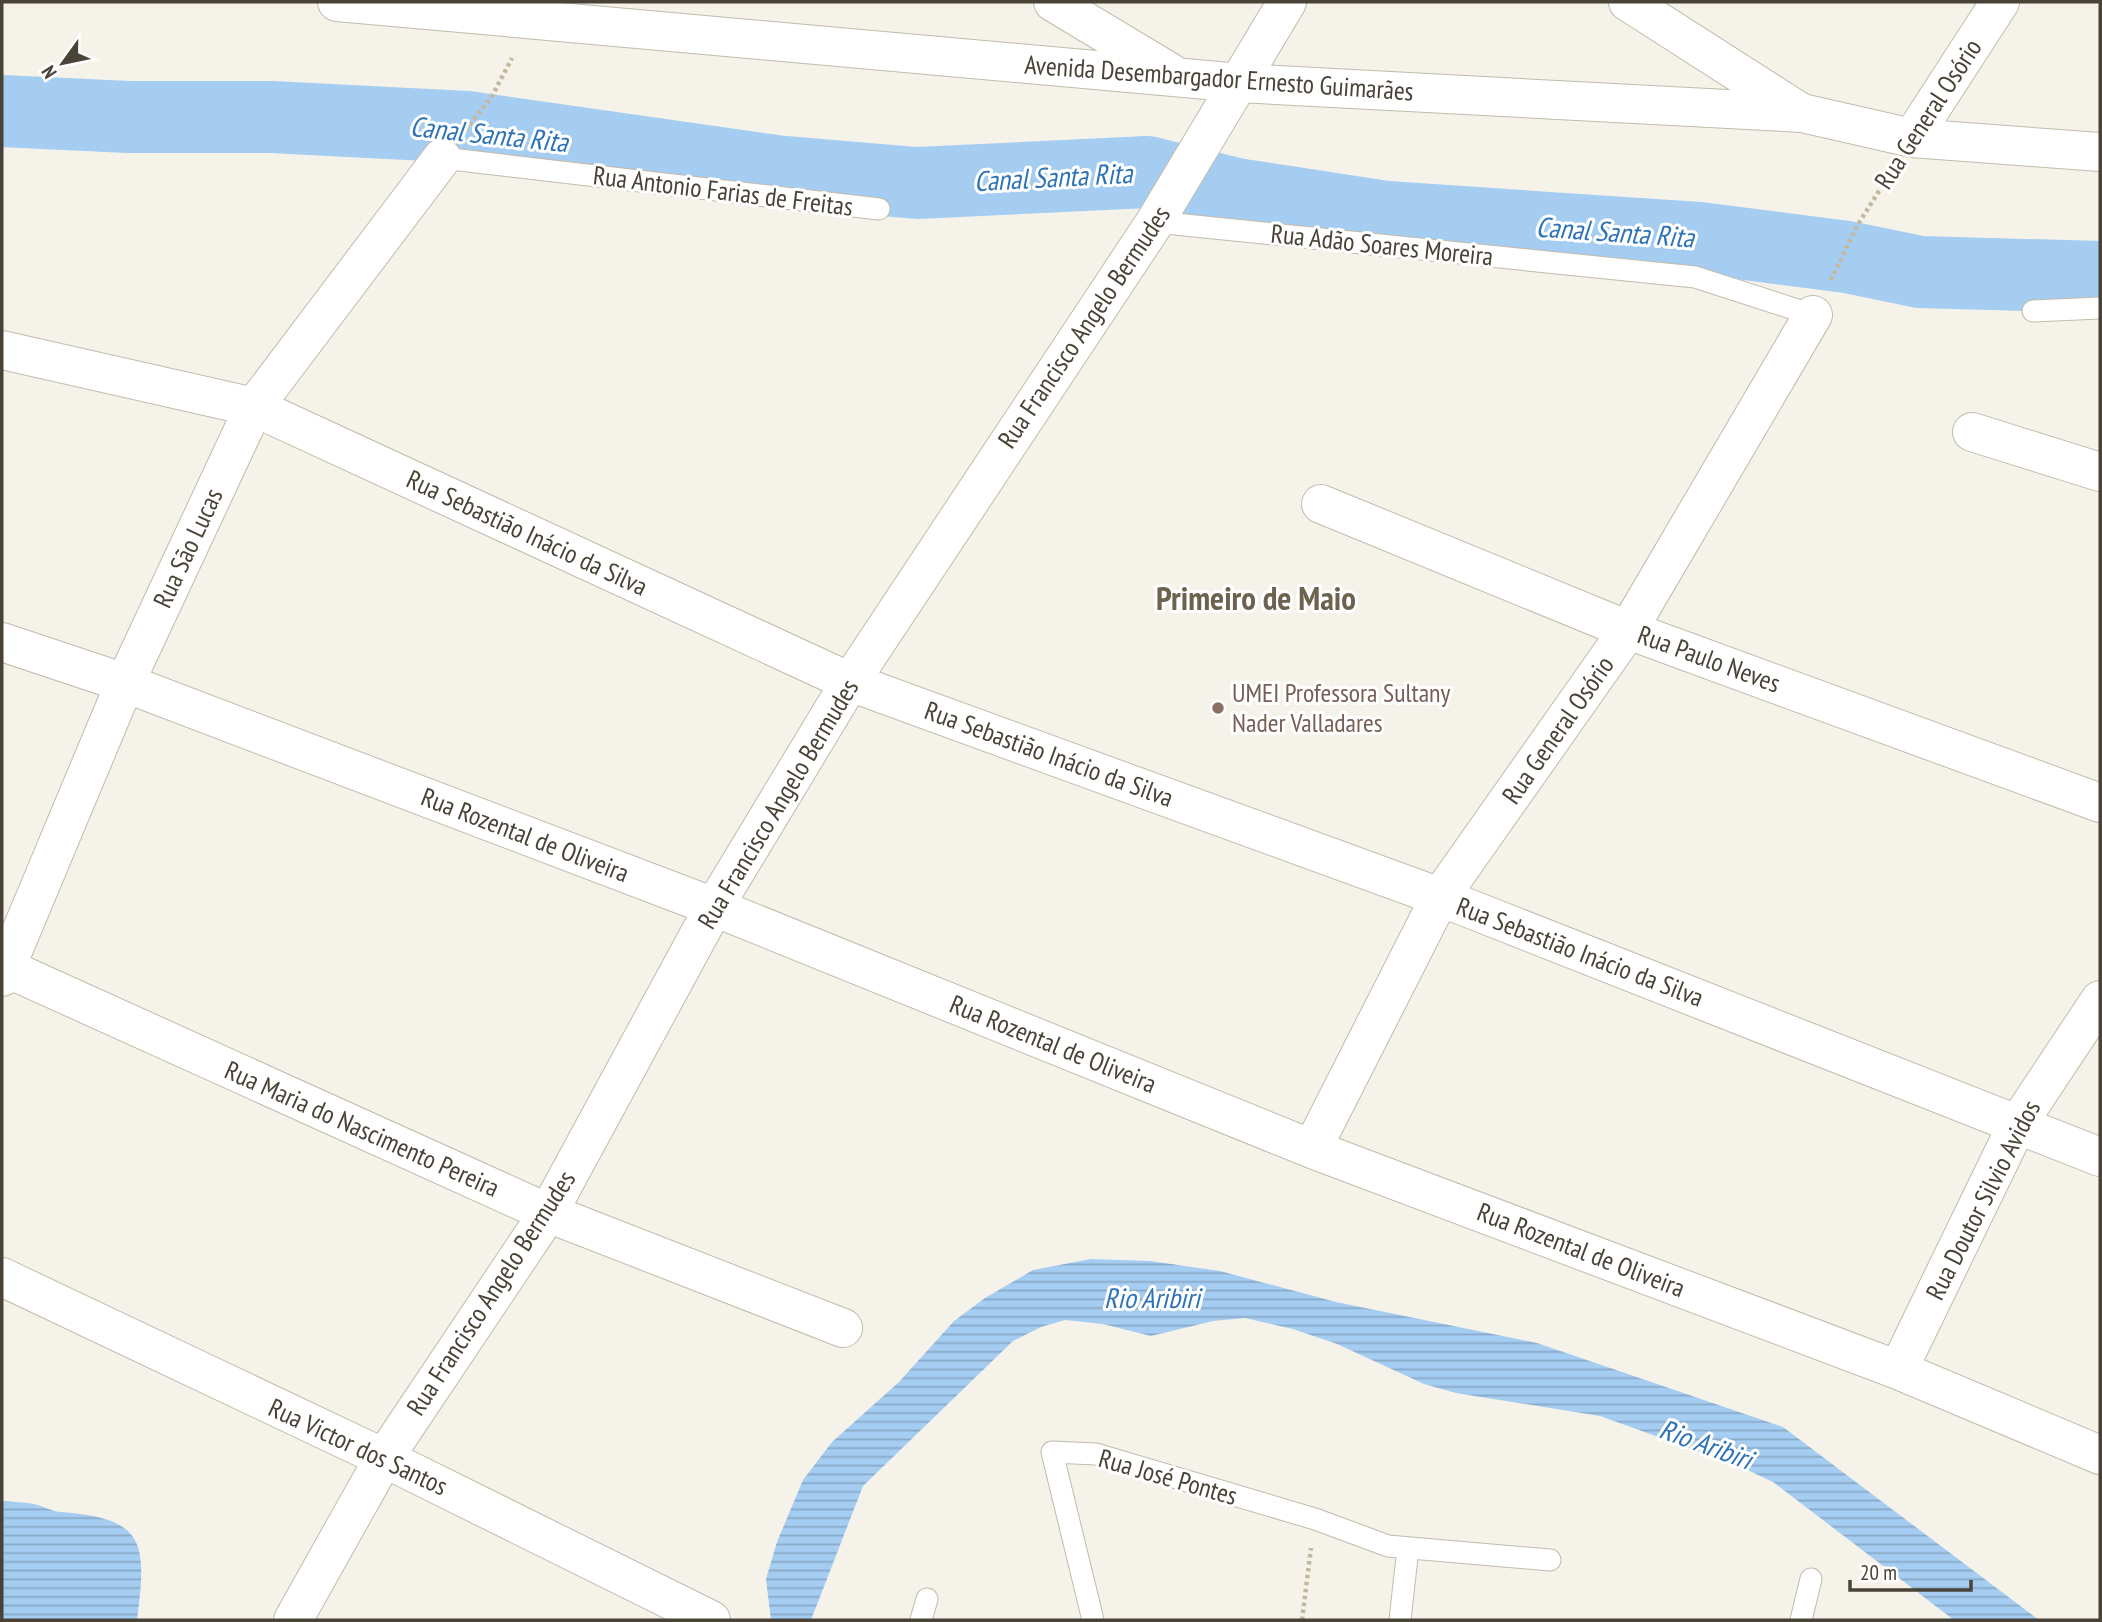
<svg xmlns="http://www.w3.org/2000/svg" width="2102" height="1622" viewBox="0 0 2102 1622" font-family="'PT Sans Narrow',sans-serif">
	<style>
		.water { fill: url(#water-rules) }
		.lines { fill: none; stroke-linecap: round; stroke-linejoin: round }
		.river { stroke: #a5cdf2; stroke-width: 72 }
		.service-casing { stroke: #c1bbac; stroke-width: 23 }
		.minor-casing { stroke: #c1bbac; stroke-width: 40 }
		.path { stroke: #c3b89d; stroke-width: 4.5; stroke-dasharray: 3.5 3.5; stroke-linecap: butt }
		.service { stroke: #fff; stroke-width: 21 }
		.minor { stroke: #fff; stroke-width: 38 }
		.education-dot { fill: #8d6e63; stroke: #fff; stroke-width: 2.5 }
		.labels { text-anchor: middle; stroke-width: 6; stroke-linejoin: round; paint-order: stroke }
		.street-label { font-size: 26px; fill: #494337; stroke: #fff }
		.education-label { font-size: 26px; fill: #785e54; stroke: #fff; text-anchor: start }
		.water-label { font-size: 28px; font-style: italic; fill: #2e73b8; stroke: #fff }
		.district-label { font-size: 33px; font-weight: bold; fill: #6c624e; stroke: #fff }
	</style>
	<defs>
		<pattern id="water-rules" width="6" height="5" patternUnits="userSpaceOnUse" patternTransform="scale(1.75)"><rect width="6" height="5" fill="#a5cdf2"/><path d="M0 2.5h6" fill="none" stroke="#88a8c5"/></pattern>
	</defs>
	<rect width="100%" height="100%" fill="#f5f2e9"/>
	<path class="water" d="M 1091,1259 L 1150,1261 L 1220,1271 L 1336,1302 L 1537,1343 L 1783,1427 L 2039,1620 L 1954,1620 L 1773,1482 L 1739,1466 L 1600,1416 L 1456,1393 L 1424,1384 L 1337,1344 L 1293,1329 L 1245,1318 L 1213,1321 L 1151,1336 L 1103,1324 L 1065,1320 L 1041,1327 L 1013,1341 L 863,1486 L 811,1620 L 771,1620 L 766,1579 L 777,1542 L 803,1480 L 832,1442 L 899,1382 L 954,1321 L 985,1298 L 1033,1270 Z
		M 2,1501 C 12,1502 24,1502 34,1504 C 43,1506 51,1511 60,1512 C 146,1518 147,1543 137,1620 L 2,1620 Z"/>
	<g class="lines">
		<path class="river" d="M 2,111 L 128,117 L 271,117 L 467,127 L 775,171 L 917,183 L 1147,172 L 1236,194 L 1387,217 L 1699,238 L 1847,257 L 1920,272 L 2100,277"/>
		<defs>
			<path id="service" d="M 442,158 L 879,209
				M 1155,222 L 1695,277 L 1813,315
				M 2033,311 L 2100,308
				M 921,1620 L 927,1599
				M 1093,1620 L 1052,1452 L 1096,1454 L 1315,1519 L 1388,1546 L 1550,1560
				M 1400,1620 L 1408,1548
				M 1801,1620 L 1811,1579"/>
			<path id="minor" d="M 337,2 L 1240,83 L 1802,113 L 1912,138 L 2100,152
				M 1053,2 L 1171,73
				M 1628,2 L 1800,112
				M 1912,138 L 2000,2
				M 2,350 L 254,407 L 850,682 L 1440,897 L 2100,1157
				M 1972,432 L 2100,472
				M 1321,504 L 1628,630 L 2100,803
				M 2,642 L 125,683 L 714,907 L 1312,1149 L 1898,1370 L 2100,1455
				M 2,966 L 548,1213 L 843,1328
				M 2,977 L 125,683 L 254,407 L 442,158
				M 1312,1149 L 1440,897 L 1628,630 L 1813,315
				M 2,1277 L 384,1458 L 711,1620
				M 1898,1370 L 2017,1125 L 2100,1000
				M 293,1620 L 384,1458 L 548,1213 L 714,907 L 850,682 L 1155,222 L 1287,2"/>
		</defs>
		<use href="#service" class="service-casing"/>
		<use href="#minor" class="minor-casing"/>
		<path class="path" d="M 465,130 L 491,98 L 512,58
			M 1831,280 L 1857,226 L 1889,175
			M 1302,1620 L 1311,1548"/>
		<use href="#service" class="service"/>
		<use href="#minor" class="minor"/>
	</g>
	<circle class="education-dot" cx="1218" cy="708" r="7"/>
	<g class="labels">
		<g class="street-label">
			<text transform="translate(1219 78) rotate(4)" y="9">Avenida Desembargador Ernesto Guimarães</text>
			<text transform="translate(1928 114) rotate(-57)" y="9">Rua General Osório</text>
			<text transform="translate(723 191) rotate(7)" y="9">Rua Antonio Farias de Freitas</text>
			<text transform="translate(1382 245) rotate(6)" y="9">Rua Adão Soares Moreira</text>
			<text transform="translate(1084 327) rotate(-56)" y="9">Rua Francisco Angelo Bermudes</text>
			<text transform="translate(527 533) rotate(25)" y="9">Rua Sebastião Inácio da Silva</text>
			<text transform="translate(188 548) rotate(-65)" y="9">Rua São Lucas</text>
			<text transform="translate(1709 659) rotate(20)" y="9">Rua Paulo Neves</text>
			<text transform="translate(1558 730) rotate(-55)" y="9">Rua General Osório</text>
			<text transform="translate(1049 754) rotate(20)" y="9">Rua Sebastião Inácio da Silva</text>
			<text transform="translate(778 804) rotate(-59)" y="9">Rua Francisco Angelo Bermudes</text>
			<text transform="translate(525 835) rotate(21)" y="9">Rua Rozental de Oliveira</text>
			<text transform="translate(1580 952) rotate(21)" y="9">Rua Sebastião Inácio da Silva</text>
			<text transform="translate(1053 1044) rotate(22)" y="9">Rua Rozental de Oliveira</text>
			<text transform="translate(362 1129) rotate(24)" y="9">Rua Maria do Nascimento Pereira</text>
			<text transform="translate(1983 1200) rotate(-63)" y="9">Rua Doutor Silvio Avidos</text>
			<text transform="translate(1581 1250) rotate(21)" y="9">Rua Rozental de Oliveira</text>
			<text transform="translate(491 1293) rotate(-57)" y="9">Rua Francisco Angelo Bermudes</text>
			<text transform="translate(358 1447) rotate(25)" y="9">Rua Victor dos Santos</text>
			<text transform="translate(1168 1477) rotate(16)" y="9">Rua José Pontes</text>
		</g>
		<g class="education-label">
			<text x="1232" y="702">UMEI Professora Sultany<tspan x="1232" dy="30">Nader Valladares</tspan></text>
		</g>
		<g class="water-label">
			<text transform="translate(489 134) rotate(6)" y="10">Canal Santa Rita</text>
			<text transform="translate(1053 177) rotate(-3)" y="10">Canal Santa Rita</text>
			<text transform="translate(1615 232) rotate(4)" y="10">Canal Santa Rita</text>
			<text x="1152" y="1308">Rio Aribiri</text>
			<text transform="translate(1706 1444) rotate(20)" y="10">Rio Aribiri</text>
		</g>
		<g class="district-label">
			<text x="1256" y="610">Primeiro de Maio</text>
		</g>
	</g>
	<rect width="2102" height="1622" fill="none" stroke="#494337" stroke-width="7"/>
	<g transform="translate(63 63) rotate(237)" stroke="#ffffff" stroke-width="5" paint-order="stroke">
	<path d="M0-5L12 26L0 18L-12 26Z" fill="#494337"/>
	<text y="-10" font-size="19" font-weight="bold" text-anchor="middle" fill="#494337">N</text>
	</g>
	<path d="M1850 1580v10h121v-10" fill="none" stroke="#494337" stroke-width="3.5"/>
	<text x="1860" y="1580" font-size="21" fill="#494337" stroke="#ffffff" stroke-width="5" paint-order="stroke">20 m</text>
</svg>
